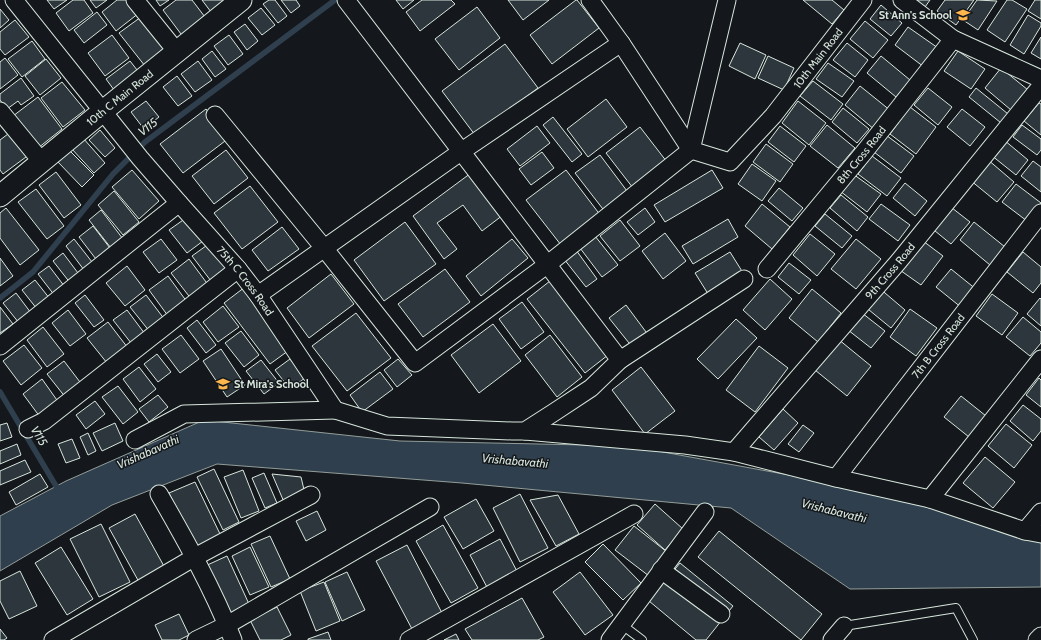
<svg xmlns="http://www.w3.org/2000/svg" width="1041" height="640" viewBox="0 0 1041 640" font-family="Cabin,sans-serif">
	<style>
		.water { fill: #2f3f4d; stroke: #939e99 }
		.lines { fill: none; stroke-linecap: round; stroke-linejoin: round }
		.stream { stroke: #2f3f4d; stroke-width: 5.5 }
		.building { fill: #2c363c; stroke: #d8e6dc }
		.service-casing { stroke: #d8e6dc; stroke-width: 10 }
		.minor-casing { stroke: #d8e6dc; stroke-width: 19 }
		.tertiary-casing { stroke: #d8e6dc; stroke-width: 23 }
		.service { stroke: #14181c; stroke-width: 8 }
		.minor { stroke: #14181c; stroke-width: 17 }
		.tertiary { stroke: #14181c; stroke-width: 21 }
		.labels { text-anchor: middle; stroke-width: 3; stroke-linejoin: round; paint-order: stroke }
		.poi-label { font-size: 11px; font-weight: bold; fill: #d8e6dc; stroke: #14181c; text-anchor: end }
		.street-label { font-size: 11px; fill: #d8e6dc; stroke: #14181c }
		.water-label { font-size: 12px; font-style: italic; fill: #d8e6dc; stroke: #14181c }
	</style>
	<rect width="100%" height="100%" fill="#14181c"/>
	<path class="water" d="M 204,420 L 400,441 L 630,446 L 882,492 L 1041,541 L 1041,587 L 850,589 L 731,508 L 462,483 L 217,464 L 112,505 L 0,571 L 0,516 L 66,481 Z"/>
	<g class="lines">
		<path class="stream" d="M 0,298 L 33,272 L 113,174 L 145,142 L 335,0
			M 0,392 L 59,491"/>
	</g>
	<path class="building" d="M 47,0 L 67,0 L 54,9 Z
		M 73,0 L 84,0 L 93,13 L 69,31 L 56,13 Z
		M 90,0 L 107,0 L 96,8 Z
		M 117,0 L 129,0 L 139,13 L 116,31 L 102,12 Z
		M 156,0 L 169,0 L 160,6 Z
		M 176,0 L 192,0 L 208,21 L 184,38 L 163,10 Z
		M 202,0 L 228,0 L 214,16 Z
		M 269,0 L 275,0 L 287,16 L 278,23 L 263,4 Z
		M 281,0 L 296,0 L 300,6 L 291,13 Z
		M 396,0 L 414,0 L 403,9 Z
		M 422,0 L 451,0 L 455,4 L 420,31 L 406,12 Z
		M 508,0 L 549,0 L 523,20 Z
		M 576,0 L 577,0 L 599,28 L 552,64 L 530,35 Z
		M 803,0 L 832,0 L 844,10 L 832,24 Z
		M 916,0 L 930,0 L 925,7 Z
		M 945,0 L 974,0 L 956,25 L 937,11 Z
		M 977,0 L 997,1 L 978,30 L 963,20 Z
		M 1007,0 L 1012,0 L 1027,9 L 1005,42 L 987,30 Z
		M 1035,0 L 1041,0 L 1041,19 L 1028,11 Z
		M 881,5 L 902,23 L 891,36 L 870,19 Z
		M 477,7 L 500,38 L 459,70 L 435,39 Z
		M 261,8 L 275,25 L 262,35 L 248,18 Z
		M 0,9 L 9,20 L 0,28 Z
		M 97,12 L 107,25 L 84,43 L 74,30 Z
		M 1028,15 L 1041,23 L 1041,26 L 1024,54 L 1010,45 Z
		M 141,17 L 166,50 L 145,66 L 119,33 Z
		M 15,20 L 29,37 L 5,55 L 0,49 L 0,32 Z
		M 865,21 L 888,40 L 873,58 L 850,39 Z
		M 245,24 L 258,41 L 247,50 L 234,32 Z
		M 908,27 L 938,48 L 924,67 L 895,45 Z
		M 112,35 L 129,58 L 105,76 L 88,53 Z
		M 229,35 L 243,54 L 228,65 L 214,46 Z
		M 1041,37 L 1041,59 L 1031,53 Z
		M 32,41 L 45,59 L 22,77 L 8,59 Z
		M 740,43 L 766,55 L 755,79 L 729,66 Z
		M 847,43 L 868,60 L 855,77 L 833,60 Z
		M 505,44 L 538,88 L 475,135 L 442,91 Z
		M 212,51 L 226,69 L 215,77 L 202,59 Z
		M 958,51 L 985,69 L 971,89 L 944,71 Z
		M 768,56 L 794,68 L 784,90 L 758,78 Z
		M 881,56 L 910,80 L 896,97 L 867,73 Z
		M 5,58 L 18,75 L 0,89 L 0,62 Z
		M 46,59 L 61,78 L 40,95 L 25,76 Z
		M 130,61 L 141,75 L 117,94 L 106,79 Z
		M 198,61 L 212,80 L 195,92 L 181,74 Z
		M 828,63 L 854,81 L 842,97 L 816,79 Z
		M 1001,68 L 1028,90 L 1011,110 L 985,88 Z
		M 177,76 L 192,96 L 178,106 L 163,87 Z
		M 21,78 L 34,96 L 21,105 L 18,101 L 7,109 L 0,100 L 0,94 Z
		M 813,81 L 843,104 L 831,120 L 800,96 Z
		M 62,82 L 85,110 L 63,127 L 41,98 Z
		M 860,86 L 891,111 L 875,130 L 845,105 Z
		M 928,88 L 952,107 L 938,125 L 914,105 Z
		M 976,88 L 1013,118 L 1006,127 L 969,97 Z
		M 38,97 L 62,129 L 38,148 L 13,116 Z
		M 606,99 L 627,127 L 588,157 L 567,129 Z
		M 146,101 L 159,117 L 144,129 L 131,112 Z
		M 798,101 L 826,123 L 809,145 L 782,123 Z
		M 1039,103 L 1041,104 L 1041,135 L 1024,121 Z
		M 910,107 L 936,127 L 916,154 L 890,134 Z
		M 843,108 L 869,129 L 857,143 L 832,122 Z
		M 206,109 L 229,138 L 183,173 L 160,144 Z
		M 962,109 L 985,127 L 970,146 L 947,127 Z
		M 553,117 L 582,154 L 572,162 L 543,125 Z
		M 827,125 L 855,148 L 838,168 L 810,146 Z
		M 1022,125 L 1041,139 L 1041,150 L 1037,155 L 1013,137 Z
		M 537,126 L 550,143 L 520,166 L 507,149 Z
		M 780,126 L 806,146 L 794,162 L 768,142 Z
		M 640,127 L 667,162 L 633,188 L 606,153 Z
		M 100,130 L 115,148 L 105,157 L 89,140 Z
		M 12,131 L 30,154 L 3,174 L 0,170 L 0,140 Z
		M 886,135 L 914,156 L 901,173 L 874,152 Z
		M 83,138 L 105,163 L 94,173 L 71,148 Z
		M 1004,140 L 1028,160 L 1016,175 L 991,155 Z
		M 766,144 L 793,164 L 780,182 L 753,162 Z
		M 69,150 L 94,175 L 82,187 L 57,161 Z
		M 226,150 L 248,178 L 214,204 L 192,176 Z
		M 542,152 L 554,168 L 531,185 L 519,169 Z
		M 600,155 L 630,195 L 606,213 L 575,173 Z
		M 872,156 L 901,178 L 887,196 L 858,174 Z
		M 987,159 L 1014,182 L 997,202 L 970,180 Z
		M 1033,161 L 1041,167 L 1041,192 L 1021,176 Z
		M 752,164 L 776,181 L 762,201 L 738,184 Z
		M 132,170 L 159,201 L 139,219 L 112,187 Z
		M 566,170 L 601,216 L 561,245 L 526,200 Z
		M 712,170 L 723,188 L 665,222 L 654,205 Z
		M 56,172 L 81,205 L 64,218 L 39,185 Z
		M 471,173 L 503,215 L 482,231 L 463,205 L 437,223 L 457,249 L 444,259 L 413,216 Z
		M 853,174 L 881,194 L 867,212 L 840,191 Z
		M 905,183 L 927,201 L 915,216 L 893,198 Z
		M 1016,184 L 1041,203 L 1027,221 L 1002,202 Z
		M 250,186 L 278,222 L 242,249 L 214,213 Z
		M 779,188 L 803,208 L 792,221 L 768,201 Z
		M 36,189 L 64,226 L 47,239 L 18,202 Z
		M 114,191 L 139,222 L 123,235 L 98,205 Z
		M 841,195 L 868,217 L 857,231 L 830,208 Z
		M 762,204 L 790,227 L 772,249 L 745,226 Z
		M 881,204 L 910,225 L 898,241 L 869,219 Z
		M 947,204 L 970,222 L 951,244 L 929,226 Z
		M 6,208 L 39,250 L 20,265 L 0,238 L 0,213 Z
		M 645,208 L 655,222 L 638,235 L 627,222 Z
		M 101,210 L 123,239 L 111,248 L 89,220 Z
		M 825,214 L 852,236 L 842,248 L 815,226 Z
		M 186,218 L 203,241 L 187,253 L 169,230 Z
		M 728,219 L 738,237 L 693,264 L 682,246 Z
		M 620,220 L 640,246 L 620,261 L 600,236 Z
		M 405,222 L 436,264 L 384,301 L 354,260 Z
		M 974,222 L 1005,247 L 990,265 L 960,240 Z
		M 93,226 L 113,252 L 99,263 L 79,237 Z
		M 282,227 L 299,249 L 268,271 L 252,250 Z
		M 665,233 L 686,261 L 663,279 L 642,251 Z
		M 810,234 L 835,254 L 817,276 L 793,255 Z
		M 595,236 L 618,265 L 602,277 L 580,248 Z
		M 919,238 L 943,256 L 921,285 L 897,268 Z
		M 74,239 L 96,267 L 87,274 L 66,246 Z
		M 161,239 L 177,260 L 159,273 L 143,252 Z
		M 512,239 L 528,258 L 481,296 L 466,276 Z
		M 856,239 L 881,259 L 856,289 L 831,269 Z
		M 210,243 L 232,272 L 214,285 L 192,256 Z
		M 576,250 L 597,279 L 586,287 L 564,259 Z
		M 730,252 L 745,276 L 710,297 L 695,273 Z
		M 1023,252 L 1041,267 L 1041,283 L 1033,293 L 1007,272 Z
		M 63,253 L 81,277 L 71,284 L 53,261 Z
		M 0,258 L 13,276 L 0,286 Z
		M 189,259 L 209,286 L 192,300 L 171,273 Z
		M 789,263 L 811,280 L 799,294 L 778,277 Z
		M 49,266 L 65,287 L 55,296 L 38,274 Z
		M 127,266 L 145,290 L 125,306 L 106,283 Z
		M 445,269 L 470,302 L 423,337 L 398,304 Z
		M 951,269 L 977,290 L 962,308 L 936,287 Z
		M 331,274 L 354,304 L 309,338 L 287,308 Z
		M 168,276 L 190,306 L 171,320 L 149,290 Z
		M 770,279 L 792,299 L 765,330 L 743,310 Z
		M 35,280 L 50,299 L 37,309 L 22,290 Z
		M 550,281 L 608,355 L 585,373 L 527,299 Z
		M 245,287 L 292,348 L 270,364 L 224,303 Z
		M 878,287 L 905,310 L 891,328 L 863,305 Z
		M 812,289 L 841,313 L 818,342 L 789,318 Z
		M 16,293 L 31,313 L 19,323 L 3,303 Z
		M 992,294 L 1018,313 L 1002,335 L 976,316 Z
		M 85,295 L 104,320 L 94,327 L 75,303 Z
		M 146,295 L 165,320 L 150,332 L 130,307 Z
		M 1040,298 L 1041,299 L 1041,326 L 1027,314 Z
		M 522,302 L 544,332 L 521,349 L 499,319 Z
		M 626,305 L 649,336 L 633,348 L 609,318 Z
		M 223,306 L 239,327 L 218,342 L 203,322 Z
		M 0,307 L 13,324 L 0,333 Z
		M 910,309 L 937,328 L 916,356 L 890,337 Z
		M 68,310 L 86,334 L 70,346 L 52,323 Z
		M 127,310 L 148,338 L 135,348 L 113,320 Z
		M 356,313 L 391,358 L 347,391 L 312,346 Z
		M 862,313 L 885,331 L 871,348 L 848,330 Z
		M 1023,317 L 1041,332 L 1041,343 L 1030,356 L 1006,337 Z
		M 736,319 L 757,338 L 718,379 L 697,359 Z
		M 197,320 L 216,345 L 206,353 L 187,328 Z
		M 108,322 L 131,352 L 111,368 L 87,338 Z
		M 493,324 L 521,361 L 479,393 L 451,355 Z
		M 43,327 L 64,354 L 47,367 L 27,340 Z
		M 241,331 L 259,355 L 244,367 L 225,343 Z
		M 181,335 L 199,359 L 180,373 L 162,349 Z
		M 550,335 L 582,377 L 557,397 L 525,355 Z
		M 838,339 L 871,366 L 847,396 L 815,370 Z
		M 24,345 L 42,368 L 21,385 L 3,361 Z
		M 759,346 L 788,368 L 755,412 L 726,390 Z
		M 221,349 L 245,385 L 227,397 L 203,361 Z
		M 157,354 L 171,372 L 158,382 L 144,364 Z
		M 290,359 L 305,378 L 290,389 L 275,370 Z
		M 398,359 L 412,375 L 397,387 L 384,370 Z
		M 261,360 L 279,383 L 264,394 L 246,371 Z
		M 64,361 L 83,386 L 66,398 L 47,374 Z
		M 139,367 L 156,389 L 140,402 L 123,379 Z
		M 641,367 L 675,411 L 645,434 L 612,390 Z
		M 380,372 L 393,389 L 362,412 L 350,395 Z
		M 1039,378 L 1041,380 L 1041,407 L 1026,395 Z
		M 42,379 L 59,403 L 40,417 L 23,394 Z
		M 118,386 L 138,412 L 123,424 L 102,397 Z
		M 158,395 L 168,407 L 149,422 L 139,409 Z
		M 961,396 L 986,416 L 969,437 L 944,417 Z
		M 95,401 L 105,414 L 86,429 L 76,415 Z
		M 1023,405 L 1041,419 L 1041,431 L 1033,441 L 1010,421 Z
		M 783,409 L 798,423 L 774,450 L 759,437 Z
		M 7,423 L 12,437 L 0,441 L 0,425 Z
		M 115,423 L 123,441 L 102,451 L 93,433 Z
		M 1006,424 L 1032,445 L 1014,468 L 988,446 Z
		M 803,425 L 814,433 L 799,452 L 788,444 Z
		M 88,433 L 96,451 L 88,455 L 80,437 Z
		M 72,439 L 80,458 L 66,463 L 58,444 Z
		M 17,444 L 21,455 L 0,464 L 0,451 Z
		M 985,457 L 1015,482 L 993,508 L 963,483 Z
		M 25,460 L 31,472 L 0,485 L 0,471 Z
		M 214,469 L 239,522 L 223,530 L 197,477 Z
		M 243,470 L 259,511 L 241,518 L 224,477 Z
		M 264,473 L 277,503 L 265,508 L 252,478 Z
		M 40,474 L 48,487 L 16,505 L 9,492 Z
		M 272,474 L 301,477 L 305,494 L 284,502 Z
		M 195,482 L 221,536 L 195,548 L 169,493 Z
		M 520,494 L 548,548 L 520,562 L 493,508 Z
		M 558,495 L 579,534 L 556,546 L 530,500 Z
		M 476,499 L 494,531 L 463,549 L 444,517 Z
		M 655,504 L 683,529 L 665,550 L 637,525 Z
		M 317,511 L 326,530 L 306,541 L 296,521 Z
		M 135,514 L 165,568 L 139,582 L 109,528 Z
		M 101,524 L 130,582 L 99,597 L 70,539 Z
		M 443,525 L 478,588 L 451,603 L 416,541 Z
		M 634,526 L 667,552 L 649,576 L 615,550 Z
		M 719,531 L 822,614 L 801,640 L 698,557 Z
		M 270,536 L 290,579 L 271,587 L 251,544 Z
		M 500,539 L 519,575 L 489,591 L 470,555 Z
		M 603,544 L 641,583 L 623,600 L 585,562 Z
		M 407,545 L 442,613 L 412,629 L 376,561 Z
		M 61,547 L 93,599 L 67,615 L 35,563 Z
		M 250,547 L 269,587 L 250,595 L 232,556 Z
		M 227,556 L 249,604 L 226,615 L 203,567 Z
		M 680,563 L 733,606 L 706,640 L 696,640 L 649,601 Z
		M 20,571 L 37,606 L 9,619 L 0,601 L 0,581 Z
		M 347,572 L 365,610 L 342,621 L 325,582 Z
		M 580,572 L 613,615 L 585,635 L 553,592 Z
		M 324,582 L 340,621 L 316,631 L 300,591 Z
		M 522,598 L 544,637 L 538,640 L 472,640 L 465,629 Z
		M 277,607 L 291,635 L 281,640 L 260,640 L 250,620 Z
		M 179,614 L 189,635 L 179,640 L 162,640 L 155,625 Z
		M 0,629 L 7,638 L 4,640 L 0,640 Z
		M 328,632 L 331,640 L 308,640 L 308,639 Z
		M 456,634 L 459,640 L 444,640 Z"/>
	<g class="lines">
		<defs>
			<path id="service" d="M 621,624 L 642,640
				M 844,626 L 956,608 L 973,640"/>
			<g id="minor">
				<path id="s1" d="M 14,0 L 140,158 L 179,203 L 238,269 L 258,295 L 335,410 L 184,414 L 135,440"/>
				<path d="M 135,0 L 177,52"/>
				<path d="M 902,0 L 953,39 L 1041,79"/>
				<path id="s2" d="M 621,43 L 691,150 L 730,162 L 773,116 L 863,0"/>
				<path d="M 0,111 L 42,162"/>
				<path d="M 215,115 L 324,248 L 415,363 L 548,264 L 691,150 L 727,0"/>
				<path id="s3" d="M 767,269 L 865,151 L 953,39"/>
				<path d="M 258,295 L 462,151 L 621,43 L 590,0"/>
				<path d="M 0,346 L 179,203"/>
				<path d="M 620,360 L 744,279"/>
				<path d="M 335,410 L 387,426 L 512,431 L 525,431 L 553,413 L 591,388 L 620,360 L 346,0"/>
				<path d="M 28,429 L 44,421 L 238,269"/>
				<path d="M 525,431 L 685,445 L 734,452 L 836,478 L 930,499 L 1025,531 L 1041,534"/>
				<path id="s4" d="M 734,452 L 899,261 L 1041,86"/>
				<path id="s5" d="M 836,478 L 1041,213"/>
				<path d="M 159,494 C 186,541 213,589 233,640"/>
				<path d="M 930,499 L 1041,359"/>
				<path d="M 1025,531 L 1041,512"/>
				<path d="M 661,570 L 721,614"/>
				<path d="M 53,640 L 195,557 L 311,495"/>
				<path d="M 196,640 L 227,625 L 430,507"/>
				<path d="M 409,640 L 634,514"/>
				<path d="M 610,640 L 705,512"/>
				<path d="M 832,640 L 844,626"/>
				<path d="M 1037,640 L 1041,636"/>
			</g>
			<g id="tertiary">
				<path id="s6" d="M 0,196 L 103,111 L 241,0"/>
			</g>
		</defs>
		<use href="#service" class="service-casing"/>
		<use href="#minor" class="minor-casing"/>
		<use href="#tertiary" class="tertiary-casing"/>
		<use href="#service" class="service"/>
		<use href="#minor" class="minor"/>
		<use href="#tertiary" class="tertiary"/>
	</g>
	<defs>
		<symbol id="school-bare" viewBox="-9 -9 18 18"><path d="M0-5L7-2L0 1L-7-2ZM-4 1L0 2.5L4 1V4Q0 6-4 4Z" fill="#ffb74d" stroke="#14181c" stroke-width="2.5" paint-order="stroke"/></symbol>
	</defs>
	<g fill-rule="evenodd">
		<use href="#school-bare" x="953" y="5" width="20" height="20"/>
		<use href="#school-bare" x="213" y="374" width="20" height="20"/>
	</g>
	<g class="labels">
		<g class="poi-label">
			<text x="952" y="19">St Ann's School</text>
			<text x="234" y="388" text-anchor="start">St Mira's School</text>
		</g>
		<g class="street-label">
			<text dy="4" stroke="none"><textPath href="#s2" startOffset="305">10th Main Road</textPath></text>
			<text dy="4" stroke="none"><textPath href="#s6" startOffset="155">10th C Main Road</textPath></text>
			<text dy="4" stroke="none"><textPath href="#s3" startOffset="148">8th Cross Road</textPath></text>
			<text dy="4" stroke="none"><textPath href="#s4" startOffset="239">9th Cross Road</textPath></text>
			<text dy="4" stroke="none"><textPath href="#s1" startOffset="364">75th C Cross Road</textPath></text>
			<text dy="4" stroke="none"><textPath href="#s5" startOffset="167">7th B Cross Road</textPath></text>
		</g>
		<g class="water-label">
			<text transform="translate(148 127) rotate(-38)" y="4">V115</text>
			<text transform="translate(39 436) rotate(59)" y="4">V115</text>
			<text transform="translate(148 452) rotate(-24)" y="4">Vrishabavathi</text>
			<text transform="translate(515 461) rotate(5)" y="4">Vrishabavathi</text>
			<text transform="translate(834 511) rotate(14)" y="4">Vrishabavathi</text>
		</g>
	</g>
</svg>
